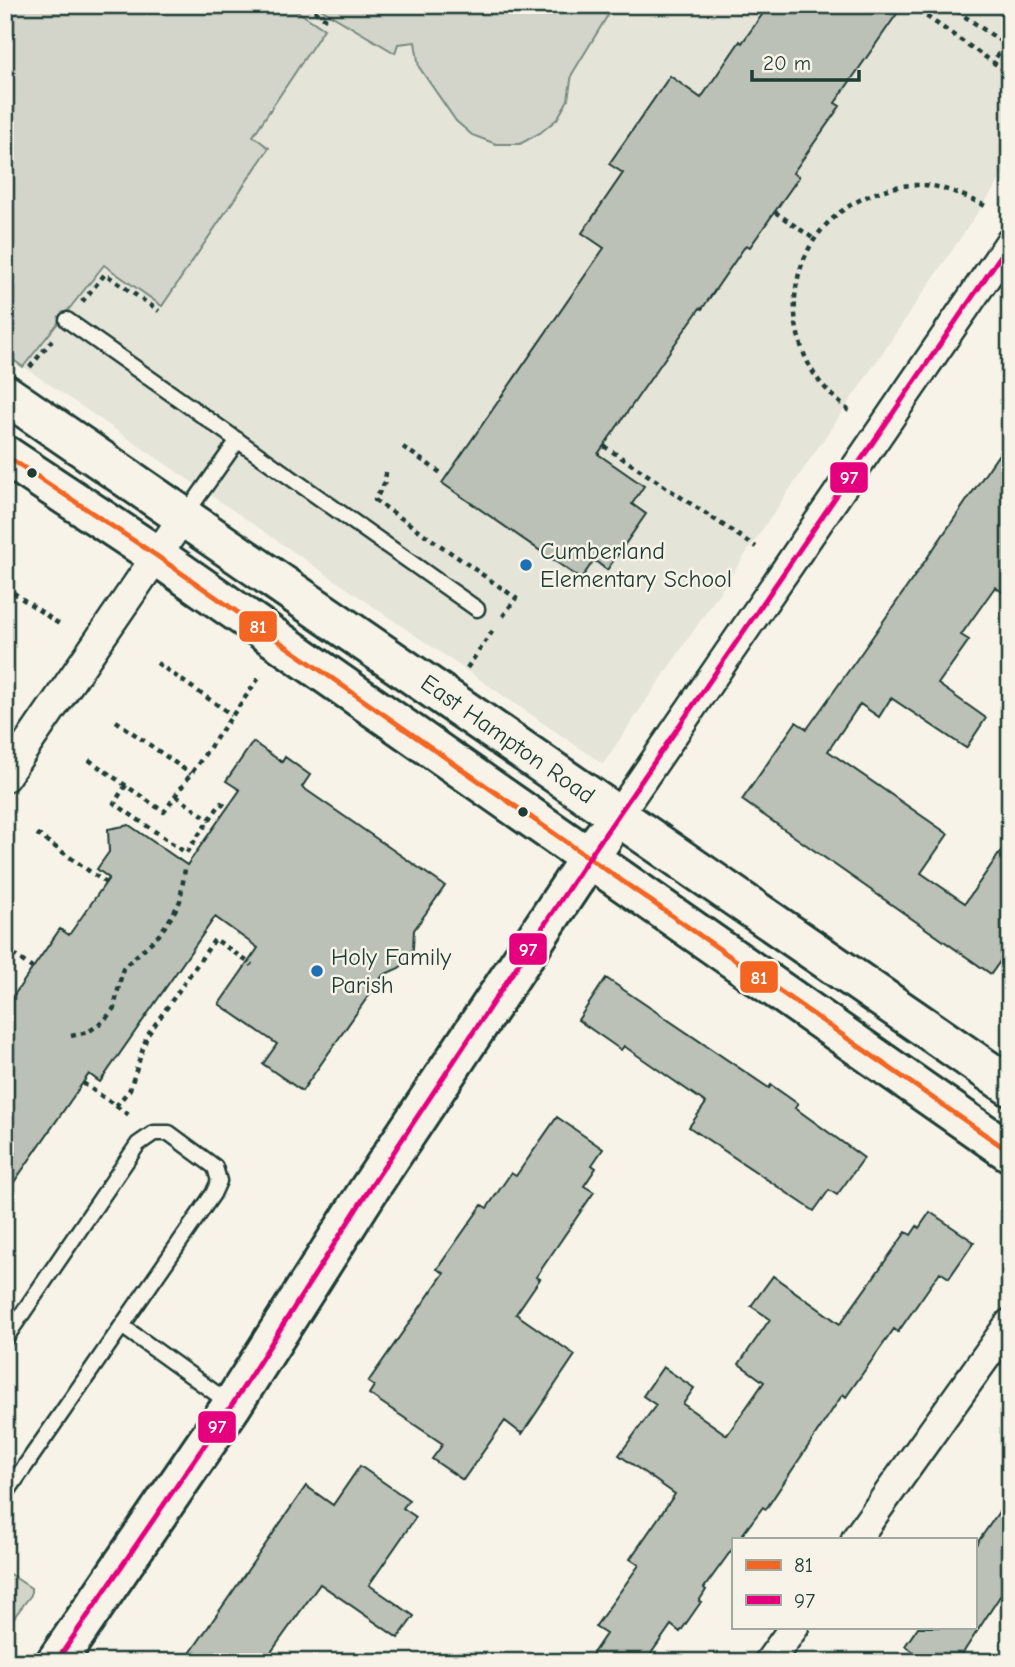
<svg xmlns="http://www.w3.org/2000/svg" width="1015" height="1667" viewBox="0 0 1015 1667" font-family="'Comic Neue',sans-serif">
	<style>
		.built { fill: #e5e4d9 }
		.green { fill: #d3d5ca; stroke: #79897f; stroke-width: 2 }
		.building { fill: #bbc1b6; stroke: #1f3d34; stroke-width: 2 }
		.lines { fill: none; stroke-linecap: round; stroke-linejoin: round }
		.lane-casing { stroke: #1f3d34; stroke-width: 19 }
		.street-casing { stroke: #1f3d34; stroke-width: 33 }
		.secondary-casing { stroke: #1f3d34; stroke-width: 44 }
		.path { stroke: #1f3d34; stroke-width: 4.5; stroke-dasharray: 5 5; stroke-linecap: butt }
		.lane { stroke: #f7f3e8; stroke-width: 14 }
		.street { stroke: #f7f3e8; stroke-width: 28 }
		.secondary { stroke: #f7f3e8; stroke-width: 38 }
		.bus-1-casing { stroke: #f7f3e8; stroke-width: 10 }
		.bus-2-casing { stroke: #f7f3e8; stroke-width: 10 }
		.bus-1 { stroke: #f26522; stroke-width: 5 }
		.bus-2 { stroke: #e5007d; stroke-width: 5 }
		.bus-dot { fill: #1f3d34; stroke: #f7f3e8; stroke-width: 2.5 }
		.poi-dot { fill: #1f6fb2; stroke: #f7f3e8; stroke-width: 2.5 }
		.labels { text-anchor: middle; stroke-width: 5; stroke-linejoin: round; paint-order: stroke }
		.poi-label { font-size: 24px; fill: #1f3d34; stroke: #f7f3e8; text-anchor: start }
		.street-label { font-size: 24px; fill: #1f3d34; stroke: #f7f3e8 }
		.line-badge { stroke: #f7f3e8; stroke-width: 2.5 }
		.badge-label { font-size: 19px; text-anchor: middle; font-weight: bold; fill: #fff }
	</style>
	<rect width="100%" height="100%" fill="#f7f3e8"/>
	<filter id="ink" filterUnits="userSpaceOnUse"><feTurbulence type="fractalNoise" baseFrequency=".0143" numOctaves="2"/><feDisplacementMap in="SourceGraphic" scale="14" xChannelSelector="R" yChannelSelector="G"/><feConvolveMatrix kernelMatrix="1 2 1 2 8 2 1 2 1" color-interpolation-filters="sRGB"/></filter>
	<g filter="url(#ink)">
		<path class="built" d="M 5,5 L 1010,5 L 1010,165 L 603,764 L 5,354 Z"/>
		<path class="green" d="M 5,5 L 288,5 L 324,29 L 253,136 L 269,148 L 162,306 L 104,265 L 23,367 L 5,354 Z
			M 314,5 L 614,5 L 572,74 L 568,100 L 557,119 L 540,133 L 520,144 L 496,144 L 472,135 L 456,121 L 419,67 L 415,42 L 398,44 L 395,53 Z
			M 5,1571 L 31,1588 L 31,1595 L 5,1629 Z"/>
		<path class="building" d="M 769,5 L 903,5 L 835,103 L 840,106 L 793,173 L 799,177 L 750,247 L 746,245 L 702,309 L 700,308 L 598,454 L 644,486 L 632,504 L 646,514 L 607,570 L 594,560 L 581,579 L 442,483 L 604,248 L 582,233 L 623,173 L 609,164 L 670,76 L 701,98 L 740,41 L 742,43 Z
			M 1010,438 L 1010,597 L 995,587 L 961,635 L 969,640 L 938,684 L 986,718 L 966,748 L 891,698 L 879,717 L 860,704 L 828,751 L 948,834 L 921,873 L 965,903 L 1010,838 L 1010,947 L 991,974 L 742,800 L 796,722 L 807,729 L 862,652 Z
			M 253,742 L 282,762 L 285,757 L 310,775 L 302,787 L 445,886 L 414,930 L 413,948 L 409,960 L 399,968 L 383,975 L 302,1091 L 263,1064 L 277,1044 L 219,1004 L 258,948 L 215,917 L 100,1082 L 89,1074 L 5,1195 L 5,1008 L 60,929 L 69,935 L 109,878 L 97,869 L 109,852 L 108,829 L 129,825 L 187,865 L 240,790 L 226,781 Z
			M 606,978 L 769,1088 L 771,1085 L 798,1104 L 795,1108 L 864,1158 L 837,1195 L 829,1190 L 814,1211 L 689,1127 L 706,1103 L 624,1046 L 621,1050 L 578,1020 Z
			M 557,1117 L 603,1149 L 592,1165 L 596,1168 L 584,1186 L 594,1192 L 536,1277 L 540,1279 L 516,1314 L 575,1355 L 522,1434 L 505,1421 L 463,1480 L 432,1459 L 443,1444 L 369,1394 L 374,1386 L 368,1382 L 444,1273 L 437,1269 L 482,1205 L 487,1208 L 511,1173 L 516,1176 Z
			M 930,1212 L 974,1242 L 949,1278 L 940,1272 L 898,1332 L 894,1329 L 846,1397 L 843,1394 L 766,1509 L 763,1507 L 739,1539 L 733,1539 L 733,1548 L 704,1588 L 706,1590 L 699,1601 L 701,1602 L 680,1632 L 671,1625 L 645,1662 L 587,1662 L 606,1634 L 595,1627 L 639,1565 L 630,1559 L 675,1494 L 619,1455 L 656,1405 L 643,1396 L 663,1367 L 694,1388 L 683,1404 L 727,1435 L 764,1382 L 739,1364 L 770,1319 L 751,1306 L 773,1276 L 840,1324 L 906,1232 L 911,1235 L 917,1226 L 919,1228 Z
			M 360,1466 L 409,1500 L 403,1508 L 416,1517 L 369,1585 L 414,1616 L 398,1638 L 320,1584 L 264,1662 L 184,1662 L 306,1486 L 333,1505 Z
			M 1010,1496 L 1010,1581 L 957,1662 L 928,1662 L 905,1646 L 918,1627 L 975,1627 L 975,1546 Z"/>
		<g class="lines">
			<defs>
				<path id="lane" d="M 67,320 L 477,609
					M 185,515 L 238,440
					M 122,1326 L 232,1405
					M 5,1339 L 138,1144 L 154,1133 L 169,1133 L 215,1167 L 219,1181 L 213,1194 L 5,1495"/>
				<path id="street" d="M 5,777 L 184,516
					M 618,815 L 1010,242
					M 856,1539 L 1010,1323
					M 769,1662 L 794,1627"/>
				<path id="secondary" d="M 5,394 L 1010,1086
					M 5,455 L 157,556 L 1010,1152
					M 56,1662 L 232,1405 L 368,1191 L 603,837"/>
			</defs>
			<use href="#lane" class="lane-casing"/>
			<use href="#street" class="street-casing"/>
			<use href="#secondary" class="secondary-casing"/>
			<path class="path" d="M 306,5 L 329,21
				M 910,5 L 1010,74
				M 948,5 L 1005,44 L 993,62
				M 775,212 L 814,239
				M 82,302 L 105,274 L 159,311
				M 30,367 L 53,339
				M 849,411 C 836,399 822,387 813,372 C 778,313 794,235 856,202 C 880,189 906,182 933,186 C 952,190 970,198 987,207
				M 604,446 L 756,547
				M 403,447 L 441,473
				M 386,472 L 385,482 L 375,500 L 516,598 L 501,619
				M 5,587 L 62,626
				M 157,663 L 232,715
				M 467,668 L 494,629
				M 116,721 L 191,774
				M 89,760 L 164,812 L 261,675
				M 126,785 L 114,803 L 186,853 L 221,803 L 228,808
				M 176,796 L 210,820
				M 37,834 L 106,883
				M 5,948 L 32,968
				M 71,1036 L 88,1032 L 104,1021 L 114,1008 L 123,968 L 159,935 L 172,916 L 180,901 L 185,869
				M 83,1083 L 116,1106 L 130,1089 L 147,1036 L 215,939 L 252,965
				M 116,1106 L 132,1117"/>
			<use href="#lane" class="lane"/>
			<use href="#street" class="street"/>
			<use href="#secondary" class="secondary"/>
			<defs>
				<path id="bus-1" d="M 5,455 L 157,556 L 1010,1152"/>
				<path id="bus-2" d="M 56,1662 L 232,1405 L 368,1191 L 588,859 L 1010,242"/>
			</defs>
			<use href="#bus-1" class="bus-1-casing"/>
			<use href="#bus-2" class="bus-2-casing"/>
			<use href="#bus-1" class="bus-1"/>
			<use href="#bus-2" class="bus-2"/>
		</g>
	</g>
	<g class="bus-dot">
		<circle cx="32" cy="473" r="6"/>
		<circle cx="523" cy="812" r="6"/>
	</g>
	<g class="poi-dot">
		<circle cx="526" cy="565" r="7"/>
		<circle cx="317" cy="971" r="7"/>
	</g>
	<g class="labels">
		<g class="poi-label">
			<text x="540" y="559">Cumberland<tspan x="540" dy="28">Elementary School</tspan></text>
			<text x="331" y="965">Holy Family<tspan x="331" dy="28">Parish</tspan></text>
		</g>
		<g class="street-label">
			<text transform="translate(508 739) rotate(35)" y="8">East Hampton Road</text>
		</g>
	</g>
	<g class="line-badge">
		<rect x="829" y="461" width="40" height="33" rx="7" fill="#e5007d"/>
		<rect x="238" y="610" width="40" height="33" rx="7" fill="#f26522"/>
		<rect x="508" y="932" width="40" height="34" rx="7" fill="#e5007d"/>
		<rect x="739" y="960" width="40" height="34" rx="7" fill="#f26522"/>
		<rect x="197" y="1410" width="40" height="34" rx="7" fill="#e5007d"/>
	</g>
	<g class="badge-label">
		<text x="849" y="484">97</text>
		<text x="258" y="633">81</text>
		<text x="528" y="956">97</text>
		<text x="759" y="984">81</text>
		<text x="217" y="1433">97</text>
	</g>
	<rect width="1015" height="1667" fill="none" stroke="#f7f3e8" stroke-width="28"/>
	<rect x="14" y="14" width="987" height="1639" fill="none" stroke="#1f3d34" stroke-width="2.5" filter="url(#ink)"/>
	<rect x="732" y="1538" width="245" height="91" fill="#f7f3e8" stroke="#a1aaa0" stroke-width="2"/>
	<rect x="746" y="1560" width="35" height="10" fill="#f26522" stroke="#a1aaa0" stroke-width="2"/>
	<text x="794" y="1572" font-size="21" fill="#1f3d34">81</text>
	<rect x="746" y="1595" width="35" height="10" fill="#e5007d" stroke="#a1aaa0" stroke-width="2"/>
	<text x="794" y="1608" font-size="21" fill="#1f3d34">97</text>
	<path d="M752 70v10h107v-10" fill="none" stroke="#1f3d34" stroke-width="3.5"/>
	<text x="763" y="70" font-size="21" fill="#1f3d34" stroke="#f7f3e8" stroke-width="5" paint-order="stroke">20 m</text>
</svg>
